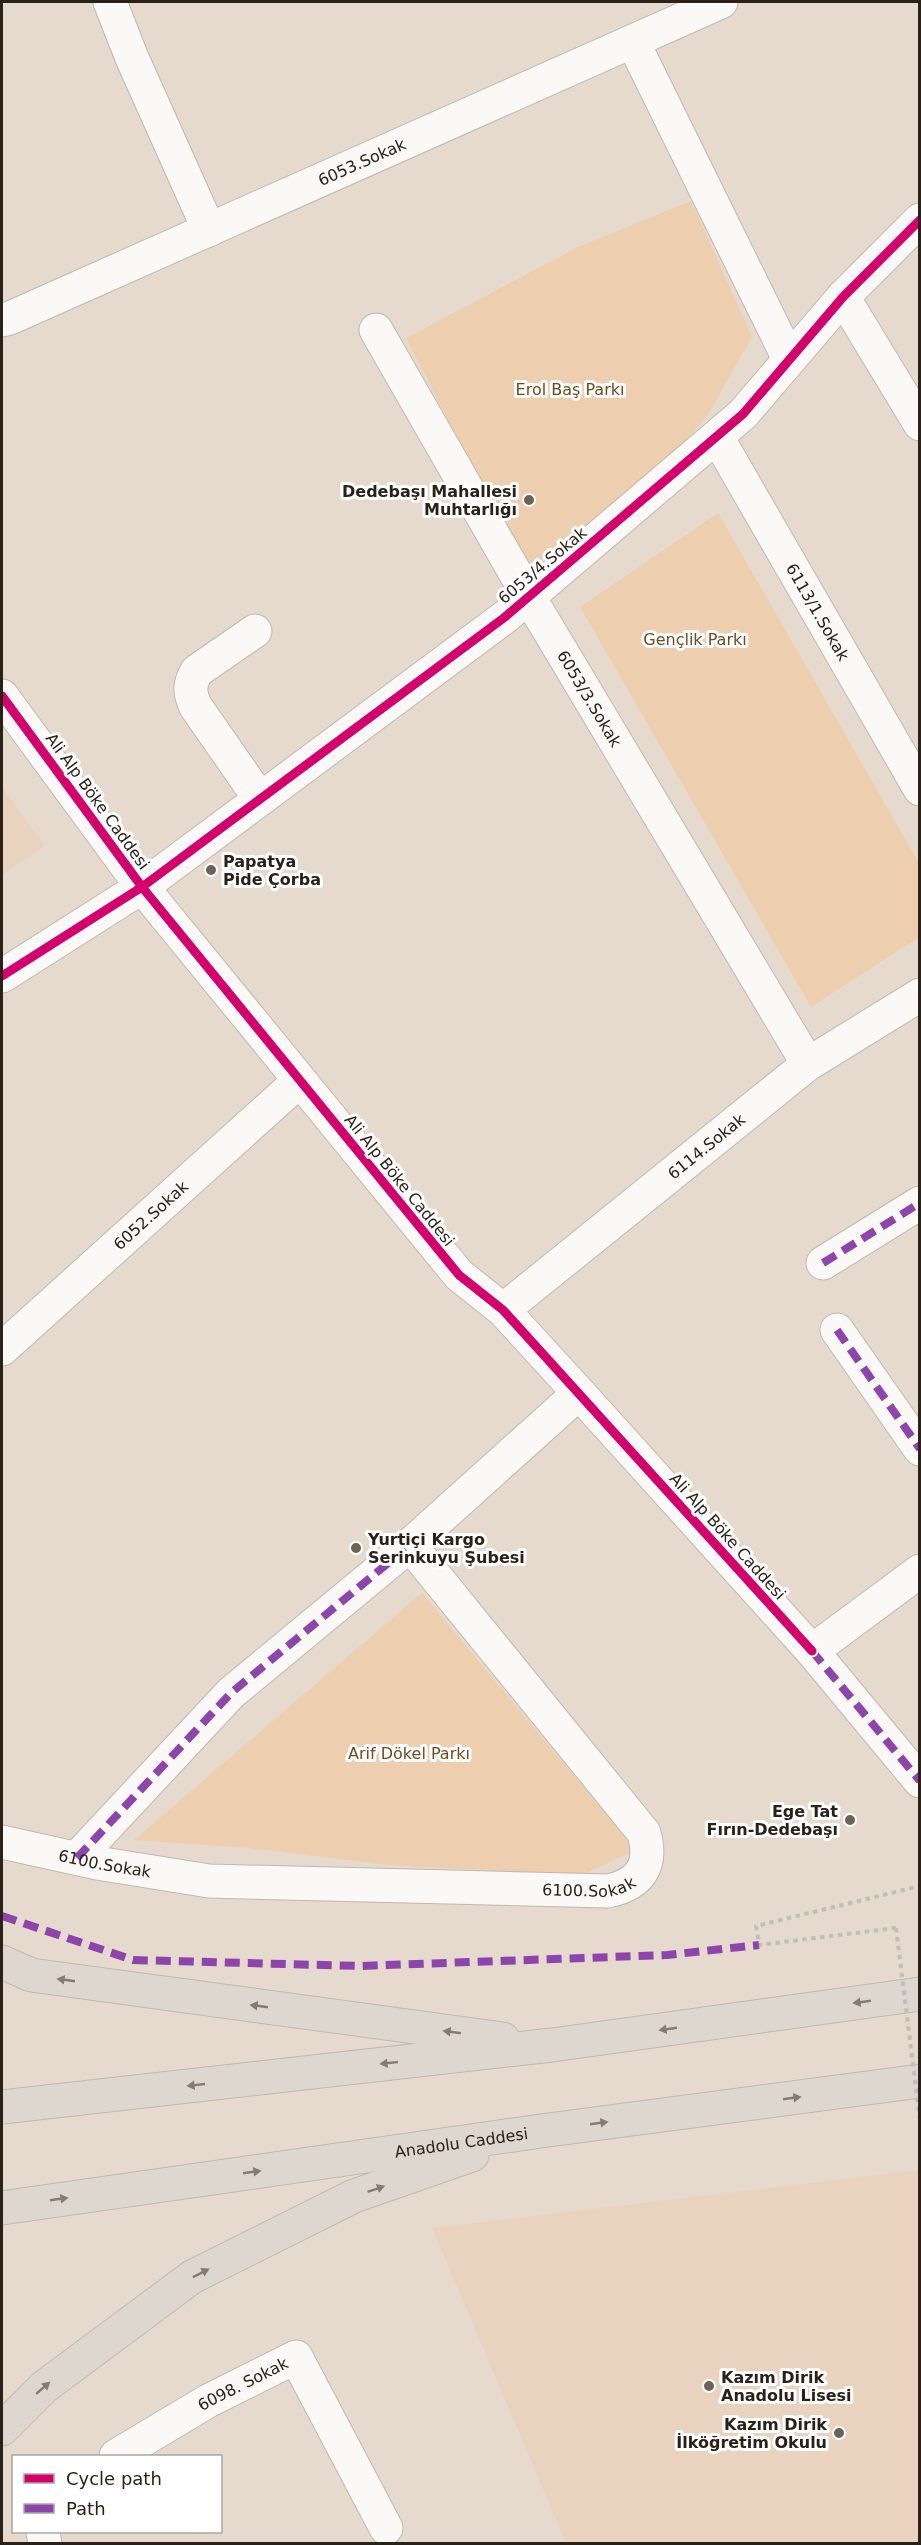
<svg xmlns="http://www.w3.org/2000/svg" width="921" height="2545" viewBox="0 0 921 2545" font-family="'DejaVu Sans',sans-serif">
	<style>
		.built { fill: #e9d3bf }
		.green { fill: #edceae }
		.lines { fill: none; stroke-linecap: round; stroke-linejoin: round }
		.minor-casing { stroke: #c0b7ad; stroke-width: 35 }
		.highway-casing { stroke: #bfb9b3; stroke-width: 35 }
		.path { stroke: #c1bdb9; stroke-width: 4; stroke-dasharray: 4.5 4.5; stroke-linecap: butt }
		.minor { stroke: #fbf9f8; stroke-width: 33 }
		.highway { stroke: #ded7cf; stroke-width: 33 }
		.path-bridge { stroke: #c1bdb9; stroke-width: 4; stroke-dasharray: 4.5 4.5; stroke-linecap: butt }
		.quiet { stroke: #8e44ad; stroke-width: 8; stroke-dasharray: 15 8; stroke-linecap: butt }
		.cycleway-casing { stroke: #fff; stroke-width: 13 }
		.cycleway { stroke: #d6006c; stroke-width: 9 }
		.oneway { fill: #847c74 }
		.poi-dot { fill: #6c6258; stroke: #fff; stroke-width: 2 }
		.labels { text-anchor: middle; stroke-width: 6; stroke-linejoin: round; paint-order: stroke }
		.street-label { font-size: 16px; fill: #2a2219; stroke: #fff }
		.park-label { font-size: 16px; fill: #704a1f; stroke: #fff }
		.poi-label { font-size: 16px; font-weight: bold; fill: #2a2219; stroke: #fff; text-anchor: end }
	</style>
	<rect width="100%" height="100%" fill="#e6dace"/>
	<path class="built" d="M 2,787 L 45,846 L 2,875 Z
		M 919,2170 L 919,2543 L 566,2543 L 432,2228 Z"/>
	<path class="green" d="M 691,201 L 752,337 L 709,413 L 649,484 L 526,570 L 406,338 L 578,247 Z
		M 718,513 L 919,863 L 919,937 L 811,1007 L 580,607 Z
		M 422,1593 L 636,1850 L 582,1875 L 389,1865 L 249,1848 L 134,1840 Z"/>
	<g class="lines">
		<defs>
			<g id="minor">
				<path d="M 110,2 L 132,58 L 209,230"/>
				<path d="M 633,42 L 789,359"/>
				<path d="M 843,297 L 920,424"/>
				<path id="s1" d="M 2,320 L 10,318 L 721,2"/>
				<path id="s2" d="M 376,330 L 529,597 L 808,1064"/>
				<path id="s3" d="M 717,437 L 920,789"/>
				<path d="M 255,631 L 197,671 C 189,684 189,693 196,707 L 260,799"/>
				<path d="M 2,696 L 142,887 L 459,1275 L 503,1310 L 579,1393 L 812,1651 L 920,1781"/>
				<path d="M 2,976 L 142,887 L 505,617 L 743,414 L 843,297 L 920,220"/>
				<path d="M 823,1263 L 920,1203"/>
				<path id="s4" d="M 503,1310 L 808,1064 L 920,995"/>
				<path d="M 837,1330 L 920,1449"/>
				<path id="s5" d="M 2,1349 L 299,1081"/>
				<path d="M 812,1651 L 920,1571"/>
				<path id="s6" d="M 2,1842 L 97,1863 L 209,1881 L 608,1891 C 641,1884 653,1865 644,1833 L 410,1545 L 579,1393"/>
				<path d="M 77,1858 L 231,1693 L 410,1545"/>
				<path id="s7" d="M 116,2456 L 208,2401 L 296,2357 L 386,2528"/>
				<path d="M 43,2532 L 45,2544"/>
			</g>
			<g id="highway">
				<path d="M 2,1962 L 31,1975 L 503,2039"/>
				<path d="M 2,2107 L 552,2045 L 920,1994"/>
				<path id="s8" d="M 2,2208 L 541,2131 L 920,2081"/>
				<path d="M 2,2429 L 44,2387 L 192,2277 L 354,2196 L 472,2155"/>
			</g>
		</defs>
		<use href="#minor" class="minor-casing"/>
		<use href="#highway" class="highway-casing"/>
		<path class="path" d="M 896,1928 L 759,1945 L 756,1926 L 920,1886"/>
		<use href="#minor" class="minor"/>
		<use href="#highway" class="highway"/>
		<path class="path-bridge" d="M 896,1928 L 920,2120"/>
		<path class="quiet" d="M 823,1263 L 920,1203
			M 837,1330 L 920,1449
			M 812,1651 L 920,1781
			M 77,1858 L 231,1693 L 410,1545
			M 2,1916 L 133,1960 L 360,1966 L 667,1955 L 759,1945"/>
		<defs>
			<path id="cycleway" d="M 2,696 L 142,887 L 459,1275 L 503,1310 L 812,1651
				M 2,976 L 142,887 L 505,617 L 743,414 L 843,297 L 920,220"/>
		</defs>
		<use href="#cycleway" class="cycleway-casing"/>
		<use href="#cycleway" class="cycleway"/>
	</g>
	<defs><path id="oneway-solid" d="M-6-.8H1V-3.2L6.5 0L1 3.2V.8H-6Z" transform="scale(1.5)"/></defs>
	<g class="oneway">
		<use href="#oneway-solid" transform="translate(66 1980) rotate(-172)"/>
		<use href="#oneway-solid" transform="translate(862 2002) rotate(172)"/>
		<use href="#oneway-solid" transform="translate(259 2006) rotate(-172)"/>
		<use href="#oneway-solid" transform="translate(668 2029) rotate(172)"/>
		<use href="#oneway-solid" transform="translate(452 2032) rotate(-172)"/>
		<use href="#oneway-solid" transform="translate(389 2063) rotate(174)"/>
		<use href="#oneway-solid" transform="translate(196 2085) rotate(174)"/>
		<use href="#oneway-solid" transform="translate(792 2098) rotate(-8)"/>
		<use href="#oneway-solid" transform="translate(599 2123) rotate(-8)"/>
		<use href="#oneway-solid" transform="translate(252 2172) rotate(-8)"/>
		<use href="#oneway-solid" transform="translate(376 2189) rotate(-19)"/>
		<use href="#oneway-solid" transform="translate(59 2199) rotate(-8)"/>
		<use href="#oneway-solid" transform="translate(201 2273) rotate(-27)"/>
		<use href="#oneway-solid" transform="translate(43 2388) rotate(-41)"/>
	</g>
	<g class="poi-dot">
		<circle cx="529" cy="500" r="6"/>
		<circle cx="211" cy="870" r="6"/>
		<circle cx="356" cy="1548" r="6"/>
		<circle cx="850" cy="1820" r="6"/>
		<circle cx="709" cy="2386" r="6"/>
		<circle cx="839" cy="2433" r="6"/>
	</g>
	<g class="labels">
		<g class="street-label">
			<text dy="6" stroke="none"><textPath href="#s1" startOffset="393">6053.Sokak</textPath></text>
			<text transform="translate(542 565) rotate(-40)" y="6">6053/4.Sokak</text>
			<text dy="6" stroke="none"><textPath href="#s3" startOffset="202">6113/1.Sokak</textPath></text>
			<text dy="6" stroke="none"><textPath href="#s2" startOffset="426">6053/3.Sokak</textPath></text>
			<text transform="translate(98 801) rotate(54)" y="6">Ali Alp Böke Caddesi</text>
			<text dy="6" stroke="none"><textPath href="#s4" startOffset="261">6114.Sokak</textPath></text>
			<text transform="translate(400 1180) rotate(51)" y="6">Ali Alp Böke Caddesi</text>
			<text dy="6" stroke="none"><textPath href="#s5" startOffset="200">6052.Sokak</textPath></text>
			<text transform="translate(728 1536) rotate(48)" y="6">Ali Alp Böke Caddesi</text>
			<text dy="6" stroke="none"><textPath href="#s6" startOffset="105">6100.Sokak</textPath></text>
			<text dy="6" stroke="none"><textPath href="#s6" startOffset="591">6100.Sokak</textPath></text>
			<text dy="6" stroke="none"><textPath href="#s8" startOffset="464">Anadolu Caddesi</textPath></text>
			<text dy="6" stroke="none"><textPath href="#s7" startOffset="146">6098. Sokak</textPath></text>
		</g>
		<g class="park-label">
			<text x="570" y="395">Erol Baş Parkı</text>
			<text x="695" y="645">Gençlik Parkı</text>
			<text x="409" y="1759">Arif Dökel Parkı</text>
		</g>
		<g class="poi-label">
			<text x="517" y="497">Dedebaşı Mahallesi<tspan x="517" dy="18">Muhtarlığı</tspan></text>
			<text x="223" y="867" text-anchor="start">Papatya<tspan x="223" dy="18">Pide Çorba</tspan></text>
			<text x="368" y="1545" text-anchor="start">Yurtiçi Kargo<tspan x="368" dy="18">Serinkuyu Şubesi</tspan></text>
			<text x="838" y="1817">Ege Tat<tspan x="838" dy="18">Fırın-Dedebaşı</tspan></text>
			<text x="721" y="2383" text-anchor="start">Kazım Dirik<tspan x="721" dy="18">Anadolu Lisesi</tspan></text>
			<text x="827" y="2430">Kazım Dirik<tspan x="827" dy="18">İlköğretim Okulu</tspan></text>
		</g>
	</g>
	<rect width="921" height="2545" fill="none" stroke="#2a2219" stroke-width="6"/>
	<rect x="12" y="2455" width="210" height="78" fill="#ffffff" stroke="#aaa7a3" stroke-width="1.5"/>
	<rect x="24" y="2474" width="30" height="9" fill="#d6006c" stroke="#aaa7a3" stroke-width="1.5"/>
	<text x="66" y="2485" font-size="18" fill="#2a2219">Cycle path</text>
	<rect x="24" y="2504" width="30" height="9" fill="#8e44ad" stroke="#aaa7a3" stroke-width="1.5"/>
	<text x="66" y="2515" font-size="18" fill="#2a2219">Path</text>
</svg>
